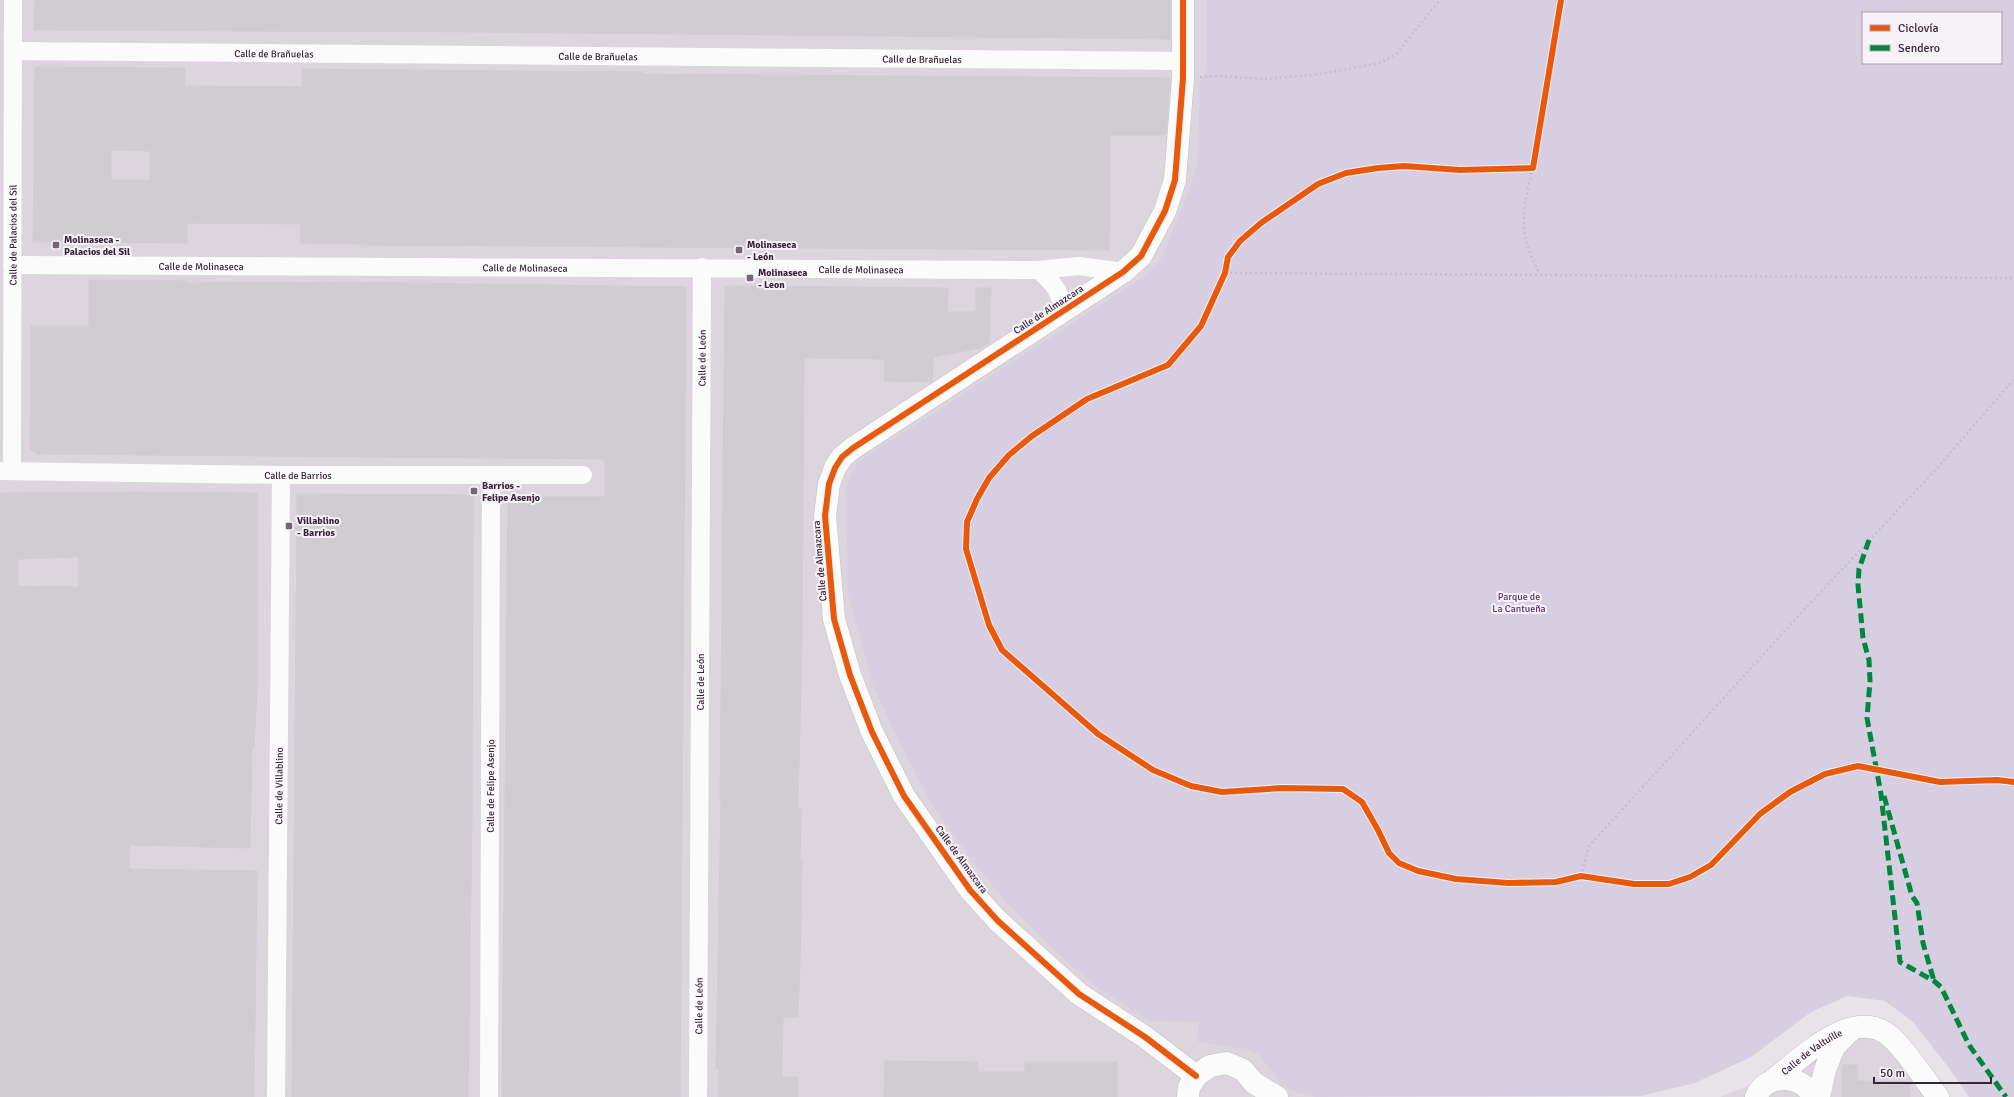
<svg xmlns="http://www.w3.org/2000/svg" width="2014" height="1097" viewBox="0 0 2014 1097" font-family="Signika,sans-serif">
	<style>
		.built { fill: #dcd5de }
		.green { fill: #d8cee1; fill-rule: evenodd }
		.building { fill: #d0ccd1; stroke: #d1ccd2; fill-rule: evenodd }
		.lines { fill: none; stroke-linecap: round; stroke-linejoin: round }
		.secondary-casing { stroke: #c7bfc8; stroke-width: 23 }
		.path { stroke: #c8c0c9; stroke-width: 2.5; stroke-dasharray: 2 3; stroke-linecap: butt }
		.street { stroke: #fcfbfc; stroke-width: 18 }
		.secondary { stroke: #fcfbfc; stroke-width: 22 }
		.quiet { stroke: #00873e; stroke-width: 5; stroke-dasharray: 10 5; stroke-linecap: butt }
		.cycleway-casing { stroke: #f6f2f7; stroke-width: 8 }
		.cycleway { stroke: #e8590c; stroke-width: 6 }
		.poi-dot { fill: #766677; stroke: #f6f2f7; stroke-width: 1.5 }
		.labels { text-anchor: middle; stroke-width: 4; stroke-linejoin: round; paint-order: stroke }
		.street-label { font-size: 10px; fill: #39233a; stroke: #f6f2f7 }
		.poi-label { font-size: 10px; font-weight: bold; fill: #39233a; stroke: #f6f2f7; text-anchor: start }
		.park-label { font-size: 10px; fill: #57306e; stroke: #f6f2f7 }
	</style>
	<rect width="100%" height="100%" fill="#e8e3e9"/>
	<path class="built" d="M 0,0 L 1207,0 L 1207,65 L 1199,86 L 1198,158 L 1191,184 L 1160,262 L 1148,274 L 874,689 L 896,736 L 930,802 L 972,861 L 1008,905 L 1051,948 L 1100,990 L 1149,1021 L 1198,1023 L 1197,1042 L 1249,1050 L 1260,1056 L 1279,1082 L 1291,1091 L 1314,1097 L 0,1097 Z
		M 1874,1024 L 1938,1097 L 1720,1097 L 1774,1075 Z"/>
	<path class="green" d="M 1207,0 L 2014,0 L 2014,1097 L 1969,1097 L 1949,1068 L 1913,1022 L 1885,1001 L 1847,996 L 1811,1012 L 1751,1057 L 1695,1083 L 1641,1096 L 1314,1097 L 1291,1091 L 1279,1082 L 1260,1056 L 1249,1050 L 1197,1042 L 1198,1023 L 1149,1021 L 1100,990 L 1051,948 L 1008,905 L 972,861 L 930,802 L 896,736 L 874,689 L 848,594 L 846,488 L 856,463 L 1148,274 L 1160,261 L 1191,184 L 1198,158 L 1199,86 L 1207,65 ZM 1863,13 L 2001,13 L 2001,63 L 1863,63 Z"/>
	<path class="building" d="M 35,0 L 1170,0 L 1170,39 L 478,32 L 34,30 Z
		M 35,67 L 185,68 L 184,86 L 302,87 L 302,69 L 643,72 L 643,74 L 1170,78 L 1166,135 L 1110,135 L 1109,250 L 360,245 L 360,244 L 300,243 L 301,224 L 187,223 L 187,243 L 33,242 ZM 111,150 L 150,151 L 150,180 L 111,180 Z
		M 89,280 L 185,281 L 185,283 L 348,282 L 686,287 L 680,1097 L 502,1097 L 508,497 L 605,497 L 605,459 L 38,454 L 30,449 L 31,326 L 89,326 Z
		M 725,286 L 948,288 L 947,312 L 976,312 L 976,288 L 991,288 L 989,343 L 980,348 L 933,357 L 932,382 L 884,381 L 885,359 L 804,358 L 802,644 L 798,808 L 801,808 L 800,861 L 802,861 L 800,964 L 798,1017 L 783,1017 L 782,1077 L 798,1077 L 798,1097 L 719,1097 L 719,1069 L 716,1069 L 721,799 L 720,799 Z
		M 137,492 L 257,493 L 257,690 L 254,747 L 252,747 L 250,848 L 130,845 L 129,869 L 257,871 L 254,1097 L 0,1097 L 0,493 ZM 79,557 L 79,587 L 18,586 L 18,559 Z
		M 297,494 L 473,495 L 472,819 L 468,1097 L 292,1097 Z
		M 885,1061 L 978,1062 L 978,1072 L 1025,1072 L 1025,1062 L 1117,1062 L 1117,1097 L 884,1097 Z
		M 1843,1065 L 1857,1065 L 1857,1081 L 1910,1082 L 1910,1097 L 1842,1097 Z"/>
	<g class="lines">
		<defs>
			<g id="secondary">
				<path d="M 1183,0 L 1183,78 L 1175,180 L 1165,211 L 1141,256 L 1123,272 L 853,448 L 842,457 L 835,468 L 829,484 L 825,516 L 834,619 L 850,675 L 872,732 L 904,796 L 970,890 L 998,921 L 1079,994 L 1145,1037 L 1196,1076"/>
				<path id="s8" d="M 1773,1080 C 1802,1058 1854,1004 1891,1037 C 1909,1054 1923,1077 1938,1097"/>
				<path d="M 1188,1097 L 1189,1087 L 1196,1076 L 1210,1066 L 1227,1063 L 1243,1070 L 1254,1083 L 1277,1097"/>
				<path d="M 1756,1097 C 1766,1073 1802,1073 1813,1097"/>
				<path d="M 1819,1097 L 1825,1070 L 1834,1047 L 1850,1031"/>
			</g>
		</defs>
		<use href="#secondary" class="secondary-casing"/>
		<path class="path" d="M 1556,0 L 1559,5
			M 1561,0 L 1533,168 L 1460,170 L 1404,166 L 1378,168 L 1346,173 L 1318,184 L 1261,223 L 1240,241 L 1228,257 L 1225,273 L 1201,326 L 1168,365 L 1087,399 L 1032,436 L 1009,455 L 989,478 L 977,499 L 967,522 L 966,549 L 989,625 L 1002,650 L 1098,734 L 1153,770 L 1191,786 L 1222,792 L 1282,788 L 1343,789 L 1362,802 L 1378,830 L 1389,853 L 1399,863 L 1418,871 L 1456,879 L 1508,883 L 1556,882 L 1581,876 L 1634,884 L 1669,884 L 1690,877 L 1711,865 L 1760,814 L 1790,792 L 1825,774 L 1858,766 L 1940,782 L 1997,780 L 2014,782
			M 1200,77 L 1220,76 L 1266,79 L 1320,74 L 1380,63 L 1396,54 L 1440,0
			M 1533,168 C 1522,210 1517,234 1540,274
			M 1225,273 L 2014,278
			M 1581,876 L 1589,846 L 1803,611 L 1939,466 L 2014,379"/>
		<g class="street">
			<path id="s1" d="M 13,51 L 1182,61"/>
			<path id="s2" d="M 12,265 L 1038,270 L 1079,266 L 1123,272"/>
			<path d="M 1038,270 C 1053,282 1061,292 1063,311"/>
			<path id="s3" d="M 0,471 L 281,475 L 583,475"/>
			<path id="s4" d="M 12,471 L 13,0"/>
			<path id="s5" d="M 276,1097 L 281,475"/>
			<path id="s6" d="M 489,1097 L 491,475"/>
			<path id="s7" d="M 698,1097 L 702,267"/>
		</g>
		<use href="#secondary" class="secondary"/>
		<path class="quiet" d="M 1869,540 L 1859,569 L 1858,585 L 1863,638 L 1869,660 L 1870,681 L 1867,718 L 1881,794 L 1900,962 L 1934,981 L 1941,987 L 1969,1045 L 2006,1097
			M 1884,796 L 1912,896 L 1917,903 L 1923,943 L 1934,981"/>
		<defs>
			<path id="cycleway" d="M 1183,0 L 1183,78 L 1175,180 L 1165,211 L 1141,256 L 1123,272 L 853,448 L 842,457 L 835,468 L 829,484 L 825,516 L 834,619 L 850,675 L 872,732 L 904,796 L 970,890 L 998,921 L 1079,994 L 1145,1037 L 1196,1076
				M 1561,0 L 1533,168 L 1460,170 L 1404,166 L 1378,168 L 1346,173 L 1318,184 L 1261,223 L 1240,241 L 1228,257 L 1225,273 L 1201,326 L 1168,365 L 1087,399 L 1032,436 L 1009,455 L 989,478 L 977,499 L 967,522 L 966,549 L 989,625 L 1002,650 L 1098,734 L 1153,770 L 1191,786 L 1222,792 L 1282,788 L 1343,789 L 1362,802 L 1378,830 L 1389,853 L 1399,863 L 1418,871 L 1456,879 L 1508,883 L 1556,882 L 1581,876 L 1634,884 L 1669,884 L 1690,877 L 1711,865 L 1760,814 L 1790,792 L 1825,774 L 1858,766 L 1940,782 L 1997,780 L 2014,782"/>
		</defs>
		<use href="#cycleway" class="cycleway-casing"/>
		<use href="#cycleway" class="cycleway"/>
	</g>
	<g class="poi-dot">
		<rect x="52" y="241" width="8" height="8" rx="2"/>
		<rect x="735" y="246" width="8" height="8" rx="2"/>
		<rect x="746" y="274" width="8" height="8" rx="2"/>
		<rect x="470" y="487" width="8" height="8" rx="2"/>
		<rect x="285" y="522" width="8" height="8" rx="2"/>
	</g>
	<g class="labels">
		<g class="street-label">
			<text dy="4" stroke="none"><textPath href="#s1" startOffset="261">Calle de Brañuelas</textPath></text>
			<text dy="4" stroke="none"><textPath href="#s1" startOffset="585">Calle de Brañuelas</textPath></text>
			<text dy="4" stroke="none"><textPath href="#s1" startOffset="909">Calle de Brañuelas</textPath></text>
			<text dy="4" stroke="none"><textPath href="#s4" startOffset="236">Calle de Palacios del Sil</textPath></text>
			<text dy="4" stroke="none"><textPath href="#s2" startOffset="189">Calle de Molinaseca</textPath></text>
			<text dy="4" stroke="none"><textPath href="#s2" startOffset="513">Calle de Molinaseca</textPath></text>
			<text dy="4" stroke="none"><textPath href="#s2" startOffset="849">Calle de Molinaseca</textPath></text>
			<text transform="translate(1048 309) rotate(-33)" y="4">Calle de Almazcara</text>
			<text dy="4" stroke="none"><textPath href="#s7" startOffset="739">Calle de León</textPath></text>
			<text dy="4" stroke="none"><textPath href="#s3" startOffset="298">Calle de Barrios</textPath></text>
			<text transform="translate(819 561) rotate(-95)" y="4">Calle de Almazcara</text>
			<text dy="4" stroke="none"><textPath href="#s7" startOffset="415">Calle de León</textPath></text>
			<text dy="4" stroke="none"><textPath href="#s5" startOffset="311">Calle de Villablino</textPath></text>
			<text dy="4" stroke="none"><textPath href="#s6" startOffset="311">Calle de Felipe Asenjo</textPath></text>
			<text transform="translate(962 859) rotate(54)" y="4">Calle de Almazcara</text>
			<text dy="4" stroke="none"><textPath href="#s7" startOffset="91">Calle de León</textPath></text>
			<text dy="4" stroke="none"><textPath href="#s8" startOffset="48">Calle de Valtuílle</textPath></text>
		</g>
		<g class="poi-label">
			<text x="64" y="243">Molinaseca -<tspan x="64" dy="12">Palacios del Sil</tspan></text>
			<text x="747" y="248">Molinaseca<tspan x="747" dy="12">- León</tspan></text>
			<text x="758" y="276">Molinaseca<tspan x="758" dy="12">- Leon</tspan></text>
			<text x="482" y="489">Barrios -<tspan x="482" dy="12">Felipe Asenjo</tspan></text>
			<text x="297" y="524">Villablino<tspan x="297" dy="12">- Barrios</tspan></text>
		</g>
		<g class="park-label">
			<text x="1519" y="600">Parque de<tspan x="1519" dy="12">La Cantueña</tspan></text>
		</g>
	</g>
	<rect x="1862" y="12" width="140" height="52" fill="#f6f2f7" stroke="#aa9fab"/>
	<rect x="1870" y="25" width="20" height="6" fill="#e8590c" stroke="#aa9fab"/>
	<text x="1898" y="32" font-size="12" fill="#39233a">Ciclovía</text>
	<rect x="1870" y="45" width="20" height="6" fill="#00873e" stroke="#aa9fab"/>
	<text x="1898" y="52" font-size="12" fill="#39233a">Sendero</text>
	<path d="M1874 1077v6h117v-6" fill="none" stroke="#39233a" stroke-width="2"/>
	<text x="1880" y="1077" font-size="12" fill="#39233a" stroke="#f6f2f7" stroke-width="3" paint-order="stroke">50 m</text>
</svg>
